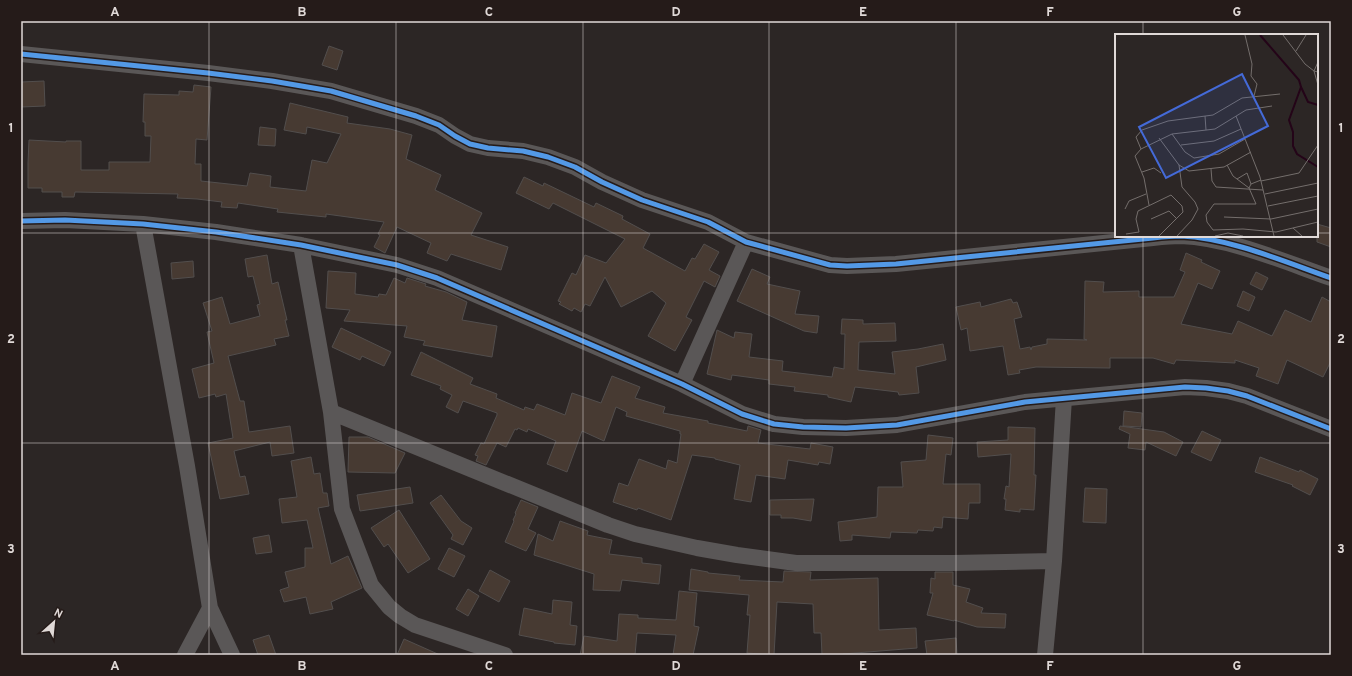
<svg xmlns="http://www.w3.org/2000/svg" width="1352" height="676" viewBox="0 0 1352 676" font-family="Overpass,sans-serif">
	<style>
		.building { fill: #473a32; stroke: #524e4d }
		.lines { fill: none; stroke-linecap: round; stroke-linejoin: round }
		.minor { stroke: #5a5757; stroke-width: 16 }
		.cycleway-casing { stroke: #251b19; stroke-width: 8 }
		.cycleway { stroke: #5399e6; stroke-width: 5 }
		.grid { fill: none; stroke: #e0d9d7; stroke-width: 1; stroke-opacity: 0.55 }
		.inset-river { fill: none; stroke: #240418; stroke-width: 2 }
		.inset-road { fill: none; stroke: #746e6c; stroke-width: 1 }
		.view { fill: #446ad8; fill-opacity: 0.15; stroke: #446ad8; stroke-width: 2 }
		.inset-edge { fill: none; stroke: #e0d9d7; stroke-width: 2 }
		.neatline { fill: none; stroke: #e0d9d7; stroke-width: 1.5 }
		.grid-label { font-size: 13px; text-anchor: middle; font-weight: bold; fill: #e0d9d7 }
	</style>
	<rect width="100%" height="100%" fill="#2c2625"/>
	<path class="building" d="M 329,46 L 343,51 L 337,70 L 322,65 Z
		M 44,81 L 45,106 L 21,107 L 21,82 Z
		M 194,85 L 211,87 L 207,140 L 196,139 L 195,164 L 201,164 L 201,181 L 247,186 L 250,173 L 271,176 L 270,187 L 306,191 L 312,160 L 327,163 L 341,134 L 307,127 L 306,134 L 284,130 L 290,103 L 348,117 L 347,123 L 390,129 L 412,135 L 406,159 L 441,175 L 435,190 L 482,213 L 471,235 L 508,247 L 501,270 L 451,254 L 447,261 L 427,253 L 431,243 L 397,227 L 385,253 L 374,247 L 380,235 L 378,234 L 384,222 L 326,214 L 326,217 L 277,212 L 278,209 L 238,203 L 237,208 L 221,207 L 222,202 L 197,199 L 177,198 L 178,194 L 75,192 L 74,197 L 62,197 L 62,192 L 42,192 L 42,188 L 28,188 L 28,163 L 29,140 L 66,142 L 66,141 L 81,141 L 81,170 L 109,170 L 109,162 L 150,162 L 151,136 L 145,136 L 145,122 L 143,122 L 144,94 L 179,95 L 179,91 L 193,92 Z
		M 260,127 L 276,129 L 275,146 L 258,145 Z
		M 524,177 L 543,186 L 544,183 L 594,207 L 596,203 L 623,216 L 622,219 L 650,234 L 643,248 L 685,271 L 692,258 L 695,259 L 704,244 L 719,252 L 709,270 L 720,276 L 715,287 L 704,281 L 686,317 L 692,320 L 675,351 L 648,336 L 666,303 L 652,291 L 621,307 L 605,277 L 590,306 L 585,304 L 581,312 L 574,308 L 572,311 L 559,304 L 561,302 L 558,301 L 572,273 L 576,275 L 585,255 L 606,263 L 625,239 L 553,203 L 549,209 L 516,193 Z
		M 1317,224 L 1331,228 L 1331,247 L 1317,242 Z
		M 1186,253 L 1202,260 L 1201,262 L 1220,271 L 1212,289 L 1198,283 L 1181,324 L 1232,334 L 1238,321 L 1272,336 L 1285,310 L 1311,322 L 1322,297 L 1331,302 L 1331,361 L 1323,377 L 1287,360 L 1278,384 L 1256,376 L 1259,368 L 1235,360 L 1235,363 L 1176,360 L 1174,364 L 1153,358 L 1110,358 L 1110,368 L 1036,367 L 1019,370 L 1020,373 L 1008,375 L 1003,346 L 970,351 L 967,328 L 961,330 L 956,307 L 980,302 L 981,307 L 1011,299 L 1013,303 L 1017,302 L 1022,317 L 1014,319 L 1020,349 L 1030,347 L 1031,350 L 1032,347 L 1047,344 L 1047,339 L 1087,340 L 1084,339 L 1085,281 L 1104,282 L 1103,292 L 1139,291 L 1139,297 L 1174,297 L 1185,272 L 1180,270 Z
		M 267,255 L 272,284 L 278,282 L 287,320 L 285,320 L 289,336 L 274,339 L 276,345 L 228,356 L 240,401 L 244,401 L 249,432 L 290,426 L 294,453 L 272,456 L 270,442 L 234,451 L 240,477 L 245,476 L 249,494 L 220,499 L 208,443 L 233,438 L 226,394 L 216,397 L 215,394 L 199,398 L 192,369 L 214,363 L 207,332 L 212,331 L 203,303 L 222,297 L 230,324 L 260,316 L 257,305 L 260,304 L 253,276 L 248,277 L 245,259 Z
		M 193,261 L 194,277 L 172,279 L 171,263 Z
		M 752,269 L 770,277 L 767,284 L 800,291 L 795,314 L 819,316 L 817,333 L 804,331 L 737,301 Z
		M 328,271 L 356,273 L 355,294 L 378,297 L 379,294 L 386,295 L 394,278 L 405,283 L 407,278 L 426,284 L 425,286 L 446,292 L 467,302 L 462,320 L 497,326 L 492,357 L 423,345 L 425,341 L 404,337 L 407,326 L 344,321 L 350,310 L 326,308 Z
		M 1256,272 L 1268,278 L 1262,290 L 1250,284 Z
		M 1243,291 L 1255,297 L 1249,311 L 1237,306 Z
		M 842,319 L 863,320 L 863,324 L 895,323 L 896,341 L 859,342 L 858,370 L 895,374 L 892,352 L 918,349 L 943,344 L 946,360 L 916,367 L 919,393 L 899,395 L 898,392 L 855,387 L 851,402 L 828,397 L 828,395 L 794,391 L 795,387 L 769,384 L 769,380 L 732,375 L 731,380 L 707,374 L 717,330 L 734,338 L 735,332 L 752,334 L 749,357 L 783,361 L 782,371 L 832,377 L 834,367 L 844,369 L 845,334 L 841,334 Z
		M 341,328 L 391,352 L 384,366 L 362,356 L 360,360 L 332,347 Z
		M 421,352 L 473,378 L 470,384 L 497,394 L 496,398 L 524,410 L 525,407 L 534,410 L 537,404 L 565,415 L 572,393 L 601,403 L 612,376 L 640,387 L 635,398 L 665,407 L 663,413 L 708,421 L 708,423 L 747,431 L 748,426 L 761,430 L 758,443 L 810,449 L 811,443 L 833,447 L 830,464 L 819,462 L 818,465 L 788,460 L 785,479 L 756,475 L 751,502 L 734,499 L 740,465 L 715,459 L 715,458 L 692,455 L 671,520 L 638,508 L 637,510 L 613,502 L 619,483 L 628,486 L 639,459 L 666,469 L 668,460 L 677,463 L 681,434 L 680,434 L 680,431 L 626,416 L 627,412 L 616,407 L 604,441 L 582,431 L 567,472 L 547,464 L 556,441 L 528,429 L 527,432 L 518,428 L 517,430 L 515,429 L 506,447 L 497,443 L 486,465 L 476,461 L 478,456 L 475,455 L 481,443 L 484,444 L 497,415 L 497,413 L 463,401 L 458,413 L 446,407 L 452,395 L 440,389 L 441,386 L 411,375 Z
		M 1124,411 L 1142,413 L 1141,427 L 1123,426 Z
		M 1120,426 L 1164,432 L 1183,442 L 1176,456 L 1146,442 L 1145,450 L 1128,448 L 1130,434 L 1119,429 Z
		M 1008,427 L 1035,428 L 1034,475 L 1036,475 L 1034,510 L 1020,509 L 1020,512 L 1005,510 L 1006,499 L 1004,499 L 1006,486 L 1009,487 L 1011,454 L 978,457 L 977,442 L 1008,440 Z
		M 1202,431 L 1221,440 L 1211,461 L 1191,452 Z
		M 928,435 L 953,438 L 951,455 L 946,454 L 943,484 L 980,484 L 980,503 L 969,503 L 968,519 L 943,517 L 942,528 L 934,527 L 933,531 L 918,530 L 917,533 L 891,532 L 890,538 L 852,535 L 852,540 L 840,541 L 838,522 L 877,517 L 878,487 L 903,487 L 901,462 L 926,460 Z
		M 349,437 L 368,437 L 405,453 L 395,473 L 348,472 Z
		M 311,457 L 314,474 L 320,473 L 323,493 L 327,493 L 329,506 L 318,508 L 331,564 L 348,556 L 362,588 L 331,602 L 333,609 L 310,614 L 306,597 L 284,602 L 280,590 L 289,587 L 285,572 L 305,567 L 305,548 L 313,548 L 307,520 L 282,523 L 279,499 L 297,497 L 291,461 Z
		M 1260,457 L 1299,472 L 1300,470 L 1318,479 L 1310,495 L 1292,486 L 1293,485 L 1255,472 Z
		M 410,487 L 413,503 L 360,511 L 357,495 Z
		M 1085,488 L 1107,489 L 1106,523 L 1083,522 Z
		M 441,495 L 461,521 L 472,528 L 463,545 L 451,539 L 453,535 L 430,503 Z
		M 814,499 L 811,521 L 793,518 L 781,518 L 781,515 L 770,515 L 770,500 Z
		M 521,500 L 538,507 L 528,529 L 536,533 L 526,551 L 505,542 L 514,521 L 513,520 L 516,514 L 515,513 Z
		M 399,510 L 430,559 L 408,573 L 388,544 L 384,547 L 371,528 Z
		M 560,521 L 588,531 L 587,535 L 612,540 L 609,554 L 642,558 L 642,563 L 661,565 L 659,584 L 622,580 L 620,591 L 593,590 L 594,574 L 534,555 L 538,534 L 553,541 Z
		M 269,535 L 272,552 L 256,554 L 253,538 Z
		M 449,548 L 465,556 L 454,577 L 438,569 Z
		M 691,569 L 708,572 L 708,573 L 740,576 L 739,580 L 783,582 L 784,571 L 811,572 L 810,580 L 878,578 L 879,630 L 916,628 L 917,648 L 843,654 L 843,655 L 822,655 L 821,633 L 814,633 L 813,604 L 777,602 L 774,655 L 747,653 L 750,615 L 747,615 L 749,595 L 689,590 Z
		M 490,570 L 510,581 L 499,602 L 479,591 Z
		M 935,572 L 953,572 L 953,585 L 970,589 L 966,602 L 983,608 L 981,613 L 1006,614 L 1005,628 L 977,627 L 954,620 L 954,621 L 927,615 L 933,593 L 930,593 L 931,578 L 935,579 Z
		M 468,589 L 479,596 L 468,616 L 456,609 Z
		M 679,591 L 697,593 L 694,626 L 699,627 L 693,655 L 673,655 L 676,635 L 637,633 L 635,655 L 580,655 L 584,636 L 617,641 L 619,614 L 638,615 L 638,618 L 676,620 Z
		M 553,600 L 572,602 L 570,625 L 577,626 L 575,645 L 554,643 L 554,642 L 519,635 L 524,608 L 552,614 Z
		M 269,635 L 276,655 L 258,655 L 253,640 Z
		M 956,638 L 957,655 L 927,655 L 925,641 Z
		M 404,639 L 440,655 L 397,655 Z"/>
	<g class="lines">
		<path class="minor" d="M 21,54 L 208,73 L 272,81 L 331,91 L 416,116 L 439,125 L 455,136 L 470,144 L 488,148 L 523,151 L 548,157 L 575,167 L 602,182 L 642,200 L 708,222 L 746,242 L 830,265 L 847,266 L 896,264 L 1153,238 C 1162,237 1172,236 1181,236 C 1230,238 1285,262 1331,278
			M 21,221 L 65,220 L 143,224 L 216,232 L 301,245 L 397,265 L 437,278 L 682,384 L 742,414 L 774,424 L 803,427 L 846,428 L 897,425 L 1025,402 L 1185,387 L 1206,388 L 1228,391 L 1247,396 L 1331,429
			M 143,224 L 187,466 L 210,608 L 232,655
			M 301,245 L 331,412 L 342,509 L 371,585 L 389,607 L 400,616 L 415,625 L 505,655
			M 682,384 L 746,242
			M 331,412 L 608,525 L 635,534 L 697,548 L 737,555 L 796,563 L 952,563 L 1054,561
			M 185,655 L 210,608
			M 1045,655 L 1054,561 L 1064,398"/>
		<defs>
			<path id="cycleway" d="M 21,54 L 208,73 L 272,81 L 331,91 L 416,116 L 439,125 L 455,136 L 470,144 L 488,148 L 523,151 L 548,157 L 575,167 L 602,182 L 642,200 L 708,222 L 746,242 L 830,265 L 847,266 L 896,264 L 1153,238 C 1162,237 1172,236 1181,236 C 1230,238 1285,262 1331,278
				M 21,221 L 65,220 L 143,224 L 216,232 L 301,245 L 397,265 L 437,278 L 682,384 L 742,414 L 774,424 L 803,427 L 846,428 L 897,425 L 1025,402 L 1185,387 L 1206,388 L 1228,391 L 1247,396 L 1331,429"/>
		</defs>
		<use href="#cycleway" class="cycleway-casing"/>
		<use href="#cycleway" class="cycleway"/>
	</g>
	<path class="grid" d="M 209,21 L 209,655M 396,21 L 396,655M 583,21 L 583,655M 769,21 L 769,655M 956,21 L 956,655M 1143,21 L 1143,35M 21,233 L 1116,233M 1317,233 L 1331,233M 1143,236 L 1143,655M 21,443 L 1331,443"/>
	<g transform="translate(1115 34)">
		<rect width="203" height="203" fill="#2c2625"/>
		<path class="inset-river" d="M 145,1 L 184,46 L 186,53 L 174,86 L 178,98 L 178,112 L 182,120 L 203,133M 186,53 L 193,68 L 203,71"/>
		<path class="inset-road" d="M 130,1 L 137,30 L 136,42 L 142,50 L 139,62M 168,1 L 190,30 L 199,37 L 203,51M 181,17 L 191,1M 203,28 L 199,37 L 203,38M 90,82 L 91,96M 121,82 L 145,143 L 159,202M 57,100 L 70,118 L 79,124 L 104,120 L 130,105M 44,104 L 64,131 L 74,137 L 109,133 L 136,118M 66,111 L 99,107 L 126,95M 26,115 L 21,103 L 27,96 L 53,87 L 98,81 L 127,64 L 165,60M 112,131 L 118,142 L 134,154 L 141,170 L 99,170 L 91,181 L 92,188 L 98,196 L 128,195 L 161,198 L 203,188M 96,135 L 97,147 L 101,153 L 148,156M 27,138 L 39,134 L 46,139M 122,145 L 132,139 L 136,150M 146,147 L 184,139 L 203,111M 134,154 L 136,150 L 146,146M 150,160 L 203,149M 34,171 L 29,144 L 20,122 L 26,115 L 57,100 L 100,95 L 131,76 L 157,72M 153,172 L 203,162M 10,175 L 14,167 L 31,160M 109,183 L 156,185 L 203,175M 36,185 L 54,177 L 62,185M 178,194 L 187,202M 11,200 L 24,198 L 21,185 L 23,177 L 56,161 L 67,172 L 68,178 L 44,202M 62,202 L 77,186 L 83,175 L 80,168 L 67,153 L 64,131M 100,202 L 113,199 L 128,202"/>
		<path class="view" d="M 127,40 L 153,92 L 51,144 L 24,93 Z"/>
		<rect width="203" height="203" class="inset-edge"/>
	</g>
	<rect width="1352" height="676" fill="none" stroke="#251b19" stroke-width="44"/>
	<g transform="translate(54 622) rotate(27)" stroke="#251b19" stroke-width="3" paint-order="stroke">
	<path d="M0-3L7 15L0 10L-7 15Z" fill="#e0d9d7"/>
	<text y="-6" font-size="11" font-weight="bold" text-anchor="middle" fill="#e0d9d7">N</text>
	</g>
	<rect x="22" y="22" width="1308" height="632" class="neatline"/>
	<g class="grid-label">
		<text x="115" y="16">A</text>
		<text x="302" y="16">B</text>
		<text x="489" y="16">C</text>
		<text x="676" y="16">D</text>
		<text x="863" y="16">E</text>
		<text x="1050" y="16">F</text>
		<text x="1237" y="16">G</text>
		<text x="11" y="132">1</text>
		<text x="1341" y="132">1</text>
		<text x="11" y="343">2</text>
		<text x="1341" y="343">2</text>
		<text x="11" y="553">3</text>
		<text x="1341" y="553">3</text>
		<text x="115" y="670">A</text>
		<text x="302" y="670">B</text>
		<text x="489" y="670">C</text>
		<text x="676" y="670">D</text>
		<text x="863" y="670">E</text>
		<text x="1050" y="670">F</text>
		<text x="1237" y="670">G</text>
	</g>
</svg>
